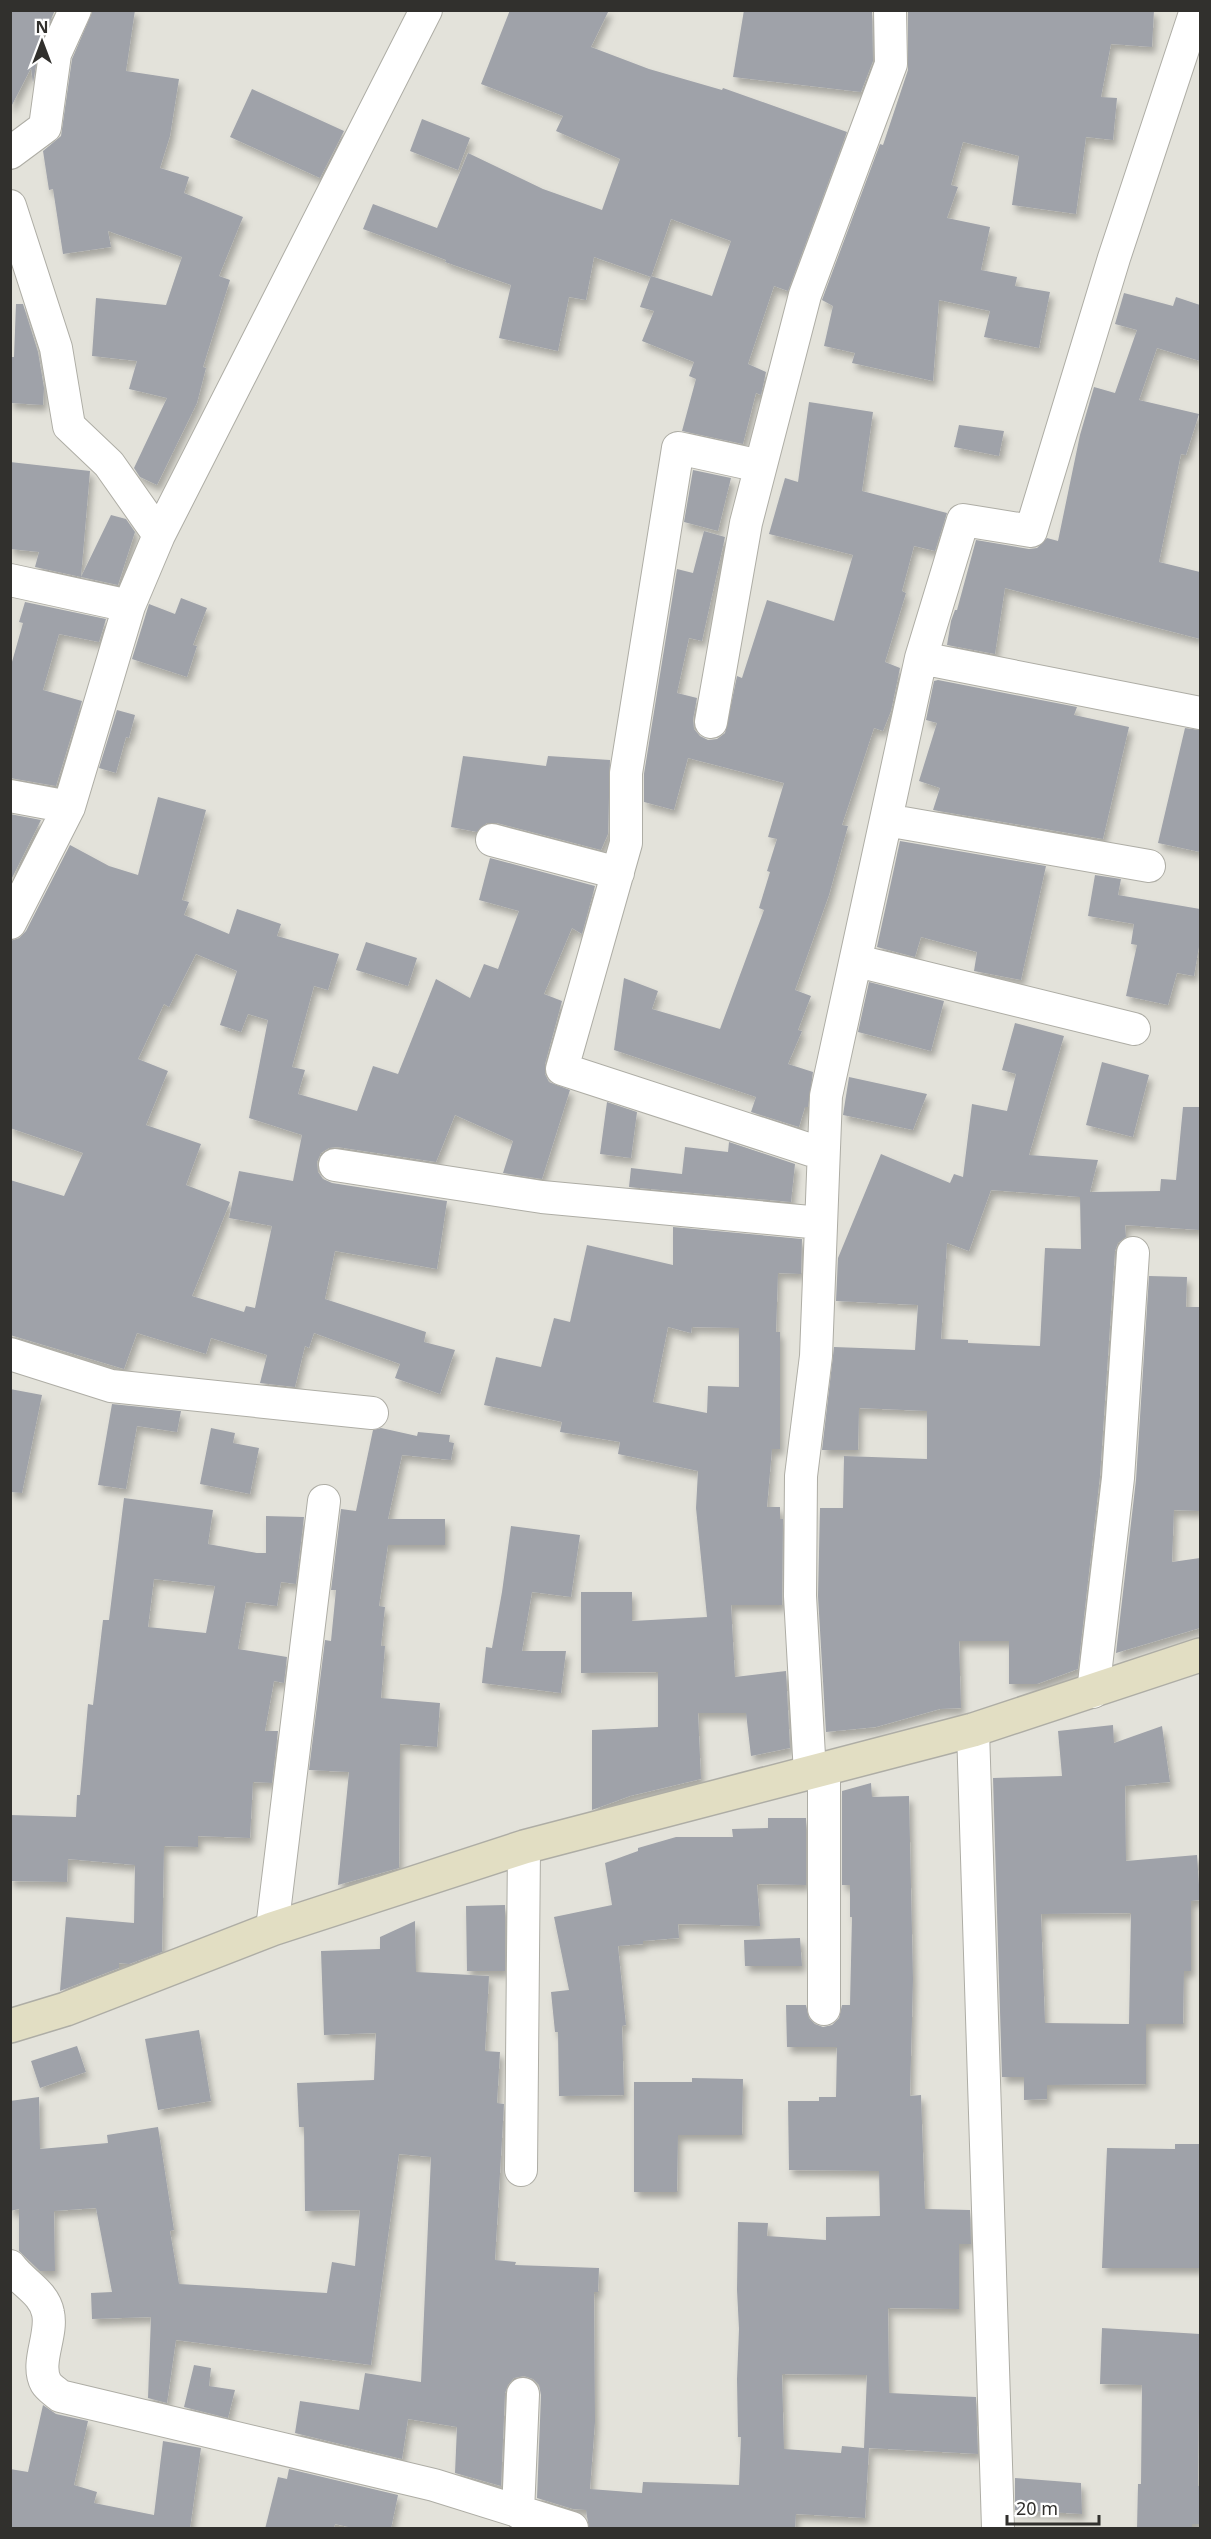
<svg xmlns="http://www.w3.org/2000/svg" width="1211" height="2539" viewBox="0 0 1211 2539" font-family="'Noto Sans',sans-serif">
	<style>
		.building { fill: #9fa2a9; fill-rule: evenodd; filter: url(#shadow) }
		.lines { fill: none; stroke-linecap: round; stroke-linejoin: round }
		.street-casing { stroke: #aeada5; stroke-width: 34 }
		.secondary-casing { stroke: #aeada5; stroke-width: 36 }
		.street { stroke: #fff; stroke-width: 32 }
		.secondary { stroke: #e2dec3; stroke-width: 33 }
	</style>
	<defs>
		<filter id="shadow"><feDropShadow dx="3.5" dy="6" stdDeviation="3" flood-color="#0004"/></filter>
	</defs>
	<rect width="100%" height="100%" fill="#e3e2da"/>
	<path class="building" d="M 10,10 L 55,10 L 39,47 L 33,83 L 31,68 L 10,109 Z
		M 93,10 L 135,10 L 126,71 L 179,79 L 170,136 L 160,168 L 189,177 L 184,193 L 243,217 L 219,276 L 230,280 L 203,367 L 206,368 L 197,403 L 157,485 L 140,477 L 134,468 L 167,398 L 129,389 L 137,361 L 92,356 L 96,298 L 166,305 L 182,257 L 108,231 L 111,247 L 63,254 L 53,189 L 49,190 L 43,151 L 61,136 L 72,59 Z
		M 510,10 L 609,10 L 591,47 L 649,69 L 722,90 L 723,88 L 847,132 L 788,291 L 774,286 L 748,364 L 766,372 L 761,395 L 756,393 L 743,444 L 682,431 L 696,379 L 689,376 L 694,362 L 642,341 L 654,311 L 640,307 L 651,276 L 712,296 L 731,241 L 671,219 L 651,277 L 594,257 L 586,300 L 569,297 L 558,351 L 499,338 L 511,285 L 445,262 L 446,260 L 363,229 L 373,204 L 437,228 L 468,153 L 543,189 L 602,210 L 620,159 L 556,131 L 563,116 L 481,84 Z
		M 744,10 L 872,10 L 873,61 L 861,92 L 733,77 Z
		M 908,10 L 1154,10 L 1152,47 L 1111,44 L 1101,97 L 1117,98 L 1113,140 L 1086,137 L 1076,214 L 1012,205 L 1019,156 L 963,142 L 951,185 L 958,187 L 947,218 L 990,227 L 981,270 L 1017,277 L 1015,286 L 1050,292 L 1039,348 L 984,337 L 990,311 L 939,300 L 933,381 L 852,363 L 855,353 L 824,346 L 833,306 L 822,300 L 880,144 L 883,145 L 908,70 Z
		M 252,89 L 344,131 L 320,178 L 230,137 Z
		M 422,119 L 470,138 L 458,170 L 410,151 Z
		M 1124,293 L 1173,306 L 1176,297 L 1200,305 L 1200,361 L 1157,348 L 1139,400 L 1199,414 L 1186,455 L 1181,454 L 1159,562 L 1200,572 L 1200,639 L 1005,588 L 995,654 L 947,645 L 951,621 L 955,610 L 957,610 L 976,540 L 1029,549 L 1037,548 L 1047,538 L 1058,541 L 1080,435 L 1094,387 L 1115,393 L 1137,330 L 1115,324 Z
		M 16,304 L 23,304 L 38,352 L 44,388 L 43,405 L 10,403 L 10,357 L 14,357 Z
		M 809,402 L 873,412 L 862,491 L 947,513 L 935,551 L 914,546 L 902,591 L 906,593 L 885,662 L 900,668 L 891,711 L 883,731 L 874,728 L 842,825 L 848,826 L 829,895 L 795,990 L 811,996 L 798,1030 L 802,1031 L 788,1064 L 813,1072 L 808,1107 L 805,1107 L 799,1127 L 751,1112 L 756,1097 L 614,1050 L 624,978 L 658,991 L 652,1009 L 720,1029 L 764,910 L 759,908 L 770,872 L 767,871 L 777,839 L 768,837 L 784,783 L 688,758 L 674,810 L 644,802 L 644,774 L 677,569 L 693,573 L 704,531 L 725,537 L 702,641 L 689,638 L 677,693 L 697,698 L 693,719 L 694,729 L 700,736 L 708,740 L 717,739 L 725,733 L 737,676 L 742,678 L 767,600 L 834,621 L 853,555 L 769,534 L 785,478 L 798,482 Z
		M 959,425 L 1004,431 L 999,456 L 954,447 Z
		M 10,462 L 90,471 L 81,577 L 111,515 L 126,519 L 135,532 L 118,585 L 35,567 L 39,552 L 10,549 Z
		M 693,470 L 731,478 L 718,531 L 684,522 Z
		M 181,598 L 207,608 L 193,645 L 197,646 L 187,677 L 132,659 L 149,604 L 175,614 Z
		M 25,602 L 106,619 L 99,642 L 59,634 L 43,690 L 82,701 L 56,786 L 10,778 L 10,669 L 23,623 L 19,622 Z
		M 938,680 L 1077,707 L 1074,715 L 1129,727 L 1103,839 L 933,810 L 940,788 L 919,781 L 937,723 L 926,720 L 934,681 Z
		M 117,710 L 135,715 L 129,738 L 126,737 L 116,773 L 99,768 Z
		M 1185,728 L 1200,730 L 1200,852 L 1158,843 Z
		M 463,756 L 546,766 L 548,756 L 610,760 L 608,834 L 601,850 L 497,823 L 487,823 L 477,832 L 451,827 Z
		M 158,797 L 206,810 L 182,900 L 189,902 L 184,915 L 229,934 L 237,909 L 281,924 L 277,936 L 339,954 L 328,990 L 314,986 L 292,1067 L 305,1070 L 298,1094 L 357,1111 L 373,1066 L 398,1074 L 436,979 L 470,998 L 484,964 L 498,969 L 519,911 L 479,900 L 490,858 L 595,886 L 582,934 L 572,928 L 544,994 L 562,1001 L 545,1064 L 545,1074 L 549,1082 L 570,1090 L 542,1179 L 503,1173 L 513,1141 L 455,1115 L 436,1162 L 337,1147 L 329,1148 L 321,1153 L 317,1162 L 318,1172 L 323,1179 L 332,1183 L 447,1201 L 437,1269 L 335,1251 L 325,1299 L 426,1332 L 424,1342 L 455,1350 L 440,1394 L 395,1378 L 400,1364 L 314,1333 L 309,1348 L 305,1346 L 295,1387 L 260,1383 L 267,1355 L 211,1338 L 206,1354 L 137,1333 L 124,1369 L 10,1335 L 10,1180 L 64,1196 L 83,1153 L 10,1128 L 10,941 L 19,938 L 26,931 L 70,845 L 109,866 L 138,875 ZM 196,954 L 237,971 L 220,1025 L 241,1032 L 248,1014 L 268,1020 L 249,1118 L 302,1135 L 293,1181 L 239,1171 L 229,1218 L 272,1226 L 255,1308 L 246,1306 L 244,1312 L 192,1296 L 230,1202 L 186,1185 L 201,1144 L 146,1125 L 168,1071 L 138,1059 L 164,1004 L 169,1007 Z
		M 10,814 L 41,820 L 10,882 Z
		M 900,841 L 1046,866 L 1021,980 L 974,971 L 977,952 L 921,937 L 915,957 L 877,947 Z
		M 1095,875 L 1121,879 L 1118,895 L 1200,909 L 1200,941 L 1194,976 L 1177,973 L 1168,1005 L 1126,996 L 1137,945 L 1131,944 L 1134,924 L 1088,916 Z
		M 366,942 L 417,958 L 408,986 L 356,970 Z
		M 869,982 L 944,1001 L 931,1051 L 858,1032 Z
		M 1015,1023 L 1064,1036 L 1029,1155 L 1098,1160 L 1090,1192 L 1160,1191 L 1161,1179 L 1176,1180 L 1183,1107 L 1200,1107 L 1200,1230 L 1125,1225 L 1126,1237 L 1118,1243 L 1115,1251 L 1100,1476 L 1078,1669 L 1037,1684 L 1009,1684 L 1009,1641 L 959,1641 L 961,1708 L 940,1709 L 876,1727 L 826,1732 L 818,1596 L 820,1508 L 843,1508 L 844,1456 L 927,1459 L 927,1411 L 859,1408 L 858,1450 L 822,1450 L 834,1347 L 915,1350 L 918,1305 L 836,1301 L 838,1258 L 881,1154 L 950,1183 L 954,1174 L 963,1177 L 972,1104 L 1007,1111 L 1016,1074 L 1002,1070 ZM 991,1190 L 1080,1197 L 1081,1249 L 1045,1248 L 1040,1346 L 968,1343 L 968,1340 L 941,1339 L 947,1243 L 969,1251 Z
		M 1102,1062 L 1149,1075 L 1133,1137 L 1086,1125 Z
		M 849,1077 L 927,1094 L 913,1130 L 843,1115 Z
		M 607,1102 L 637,1112 L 631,1158 L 600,1154 Z
		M 729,1142 L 795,1164 L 791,1202 L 629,1187 L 631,1168 L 682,1174 L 685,1147 L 728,1152 Z
		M 673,1227 L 802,1239 L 801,1274 L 778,1273 L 776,1332 L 780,1332 L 780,1449 L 772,1449 L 767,1507 L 780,1507 L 780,1519 L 783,1519 L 782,1605 L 731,1605 L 735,1677 L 786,1671 L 790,1748 L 751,1756 L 746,1713 L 698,1713 L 701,1779 L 630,1796 L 592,1810 L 592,1730 L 658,1727 L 658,1672 L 581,1673 L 581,1592 L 632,1592 L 632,1621 L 707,1617 L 696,1508 L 698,1471 L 618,1454 L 620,1442 L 560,1432 L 562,1422 L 484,1405 L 496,1357 L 541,1367 L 554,1318 L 570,1322 L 587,1245 L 673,1265 ZM 668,1327 L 691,1333 L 692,1327 L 739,1328 L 739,1387 L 708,1386 L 707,1413 L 653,1402 Z
		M 1149,1276 L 1187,1277 L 1186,1307 L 1200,1307 L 1200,1511 L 1174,1510 L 1172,1562 L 1200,1558 L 1200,1628 L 1116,1653 L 1136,1480 Z
		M 10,1389 L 42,1395 L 22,1493 L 10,1492 Z
		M 112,1404 L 181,1411 L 177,1432 L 137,1426 L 126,1489 L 98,1485 Z
		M 211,1428 L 235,1433 L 233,1443 L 259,1448 L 250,1494 L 200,1484 Z
		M 381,1428 L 417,1436 L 418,1432 L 450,1435 L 449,1442 L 454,1443 L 451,1460 L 402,1455 L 388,1519 L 445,1519 L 445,1545 L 388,1545 L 379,1606 L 385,1607 L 381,1646 L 385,1646 L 381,1698 L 440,1703 L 437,1747 L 400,1744 L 399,1868 L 338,1885 L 349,1772 L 309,1770 L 325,1640 L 331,1641 L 336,1590 L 331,1590 L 341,1509 L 356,1511 L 373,1430 Z
		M 124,1498 L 213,1510 L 208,1544 L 257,1553 L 266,1553 L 266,1516 L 304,1517 L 296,1584 L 281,1582 L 277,1606 L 246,1602 L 238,1649 L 287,1657 L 284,1683 L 274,1681 L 265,1731 L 278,1731 L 272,1783 L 253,1782 L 250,1838 L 198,1836 L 198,1847 L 164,1846 L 162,1952 L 129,1964 L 119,1963 L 119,1968 L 60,1991 L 66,1917 L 134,1923 L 135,1865 L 68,1859 L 67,1882 L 10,1881 L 10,1815 L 76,1817 L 77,1795 L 80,1795 L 88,1704 L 93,1705 L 103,1620 L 109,1620 ZM 154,1579 L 215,1586 L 206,1633 L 148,1627 Z
		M 511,1526 L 580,1535 L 571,1597 L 532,1592 L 522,1651 L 566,1651 L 561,1693 L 482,1683 L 486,1647 L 492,1648 L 502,1592 Z
		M 1113,1725 L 1114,1743 L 1162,1726 L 1170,1782 L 1125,1786 L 1126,1861 L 1197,1855 L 1200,1900 L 1191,1901 L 1191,1971 L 1184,1971 L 1183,2024 L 1146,2024 L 1146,2084 L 1047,2085 L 1047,2099 L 1024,2100 L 1024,2077 L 1002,2077 L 993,1778 L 1062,1776 L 1058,1731 ZM 1131,1913 L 1129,2024 L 1045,2023 L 1041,1914 Z
		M 871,1783 L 872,1797 L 909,1796 L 913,1979 L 910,2096 L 921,2095 L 925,2209 L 970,2210 L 971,2244 L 959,2244 L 959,2309 L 888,2308 L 889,2393 L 976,2397 L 978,2454 L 869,2448 L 865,2518 L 796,2514 L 795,2529 L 589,2529 L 586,2510 L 573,2509 L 537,2498 L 541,2395 L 539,2385 L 533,2379 L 524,2376 L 514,2378 L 508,2385 L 505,2393 L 501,2486 L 455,2473 L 457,2427 L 408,2419 L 402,2459 L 295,2433 L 300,2401 L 359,2410 L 365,2373 L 421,2382 L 431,2157 L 399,2154 L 371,2365 L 176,2340 L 167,2403 L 148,2398 L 151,2317 L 92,2319 L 91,2293 L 112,2292 L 96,2208 L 54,2211 L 55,2271 L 40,2271 L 19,2251 L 19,2209 L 10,2211 L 10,2101 L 39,2097 L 40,2149 L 108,2143 L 107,2135 L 158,2127 L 174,2230 L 170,2231 L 179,2284 L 327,2293 L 332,2262 L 355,2266 L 360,2210 L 305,2211 L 304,2127 L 299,2127 L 297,2083 L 374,2080 L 376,2033 L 324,2035 L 321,1951 L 380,1949 L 380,1937 L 415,1921 L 416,1972 L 489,1976 L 485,2051 L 500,2052 L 497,2103 L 504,2104 L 495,2260 L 516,2262 L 515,2265 L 599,2268 L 598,2292 L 594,2292 L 595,2422 L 590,2489 L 642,2493 L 643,2482 L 739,2485 L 741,2437 L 738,2437 L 737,2379 L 739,2329 L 737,2290 L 738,2222 L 768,2223 L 767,2236 L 826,2240 L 826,2217 L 880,2216 L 879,2171 L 789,2170 L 788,2101 L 819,2101 L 819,2097 L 836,2097 L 837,2047 L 787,2047 L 786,2005 L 806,2005 L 809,2018 L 815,2024 L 823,2027 L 832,2025 L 839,2018 L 842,2005 L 850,2005 L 852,1917 L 850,1917 L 850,1885 L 842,1885 L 842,1791 ZM 782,2374 L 867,2375 L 864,2448 L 842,2446 L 841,2453 L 784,2449 Z
		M 768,1818 L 806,1818 L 806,1885 L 757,1884 L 760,1926 L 678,1924 L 679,1938 L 643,1941 L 643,1944 L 618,1946 L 626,2025 L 622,2026 L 624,2095 L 559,2096 L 558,2032 L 555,2032 L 551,1992 L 569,1990 L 554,1917 L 612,1905 L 605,1863 L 638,1851 L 638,1848 L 676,1837 L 733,1837 L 732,1829 L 768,1828 Z
		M 505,1905 L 505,1971 L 467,1971 L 466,1906 Z
		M 800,1938 L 802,1966 L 745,1966 L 744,1940 Z
		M 199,2030 L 211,2101 L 158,2110 L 145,2039 Z
		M 77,2046 L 86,2072 L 40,2088 L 31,2061 Z
		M 692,2078 L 743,2079 L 742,2135 L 678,2135 L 677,2192 L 634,2192 L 634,2082 L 692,2082 Z
		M 1175,2144 L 1200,2144 L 1200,2268 L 1102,2268 L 1107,2148 L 1175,2149 Z
		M 1102,2328 L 1200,2334 L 1198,2486 L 1200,2486 L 1200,2524 L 1192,2524 L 1192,2529 L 1137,2529 L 1138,2484 L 1141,2484 L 1142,2385 L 1100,2384 Z
		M 194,2365 L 211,2368 L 209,2386 L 235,2390 L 228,2418 L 184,2407 Z
		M 43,2405 L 56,2414 L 88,2421 L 74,2485 L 97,2492 L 94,2503 L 154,2515 L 163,2441 L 201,2448 L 190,2529 L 10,2529 L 10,2469 L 28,2472 Z
		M 289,2469 L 398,2495 L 391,2529 L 357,2529 L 335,2524 L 334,2529 L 265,2529 L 278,2477 L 287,2479 Z
		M 1015,2478 L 1081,2483 L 1082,2514 L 1015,2510 Z"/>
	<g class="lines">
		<defs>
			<path id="street" d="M 10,153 L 45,127 L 55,54 L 75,10
				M 10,206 L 56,348 L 69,426 L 109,464 L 159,535
				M 760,466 L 678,448 L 626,773 L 626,843 L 562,1069 L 823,1154
				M 10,580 L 129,606
				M 921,658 L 1200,713
				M 711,722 L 746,523 L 805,295 L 891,64 L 890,10
				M 10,796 L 69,807
				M 886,820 L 1149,866
				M 492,840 L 618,873
				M 10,923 L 69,807 L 129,606 L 159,535 L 426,10
				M 857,961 L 1134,1029
				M 335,1165 L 542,1197 L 821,1223
				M 10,1354 L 111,1386 L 372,1413
				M 1093,1692 L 1118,1478 L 1133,1253
				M 973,1730 L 998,2528
				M 824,1771 L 824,2009
				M 810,1774 L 800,1596 L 801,1476 L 816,1356 L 826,1096 L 921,658 L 963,520 L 1031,531 L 1114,258 L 1196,10
				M 272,1929 L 324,1501
				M 521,2170 L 524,1847
				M 10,2266 C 22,2283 44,2292 48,2313 C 53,2335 35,2363 46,2383 C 49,2388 56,2392 60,2396 L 434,2485 L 572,2528
				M 518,2512 L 523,2394"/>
			<path id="secondary" d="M 10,2026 L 66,2009 L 272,1929 L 524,1847 L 973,1730 L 1200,1655"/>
		</defs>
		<use href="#street" class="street-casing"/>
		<use href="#secondary" class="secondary-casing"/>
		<use href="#street" class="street"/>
		<use href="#secondary" class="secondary"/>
	</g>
	<rect width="1211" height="2539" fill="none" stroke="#31302d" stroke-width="24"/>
	<g transform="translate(42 42)" stroke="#ffffff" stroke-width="4.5" paint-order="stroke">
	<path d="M0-4.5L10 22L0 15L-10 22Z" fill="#31302d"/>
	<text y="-9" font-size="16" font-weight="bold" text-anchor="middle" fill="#31302d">N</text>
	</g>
	<path d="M1007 2515v9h92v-9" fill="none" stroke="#31302d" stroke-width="3"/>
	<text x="1016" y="2515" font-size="18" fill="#31302d" stroke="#ffffff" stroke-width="4.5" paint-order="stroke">20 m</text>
</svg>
